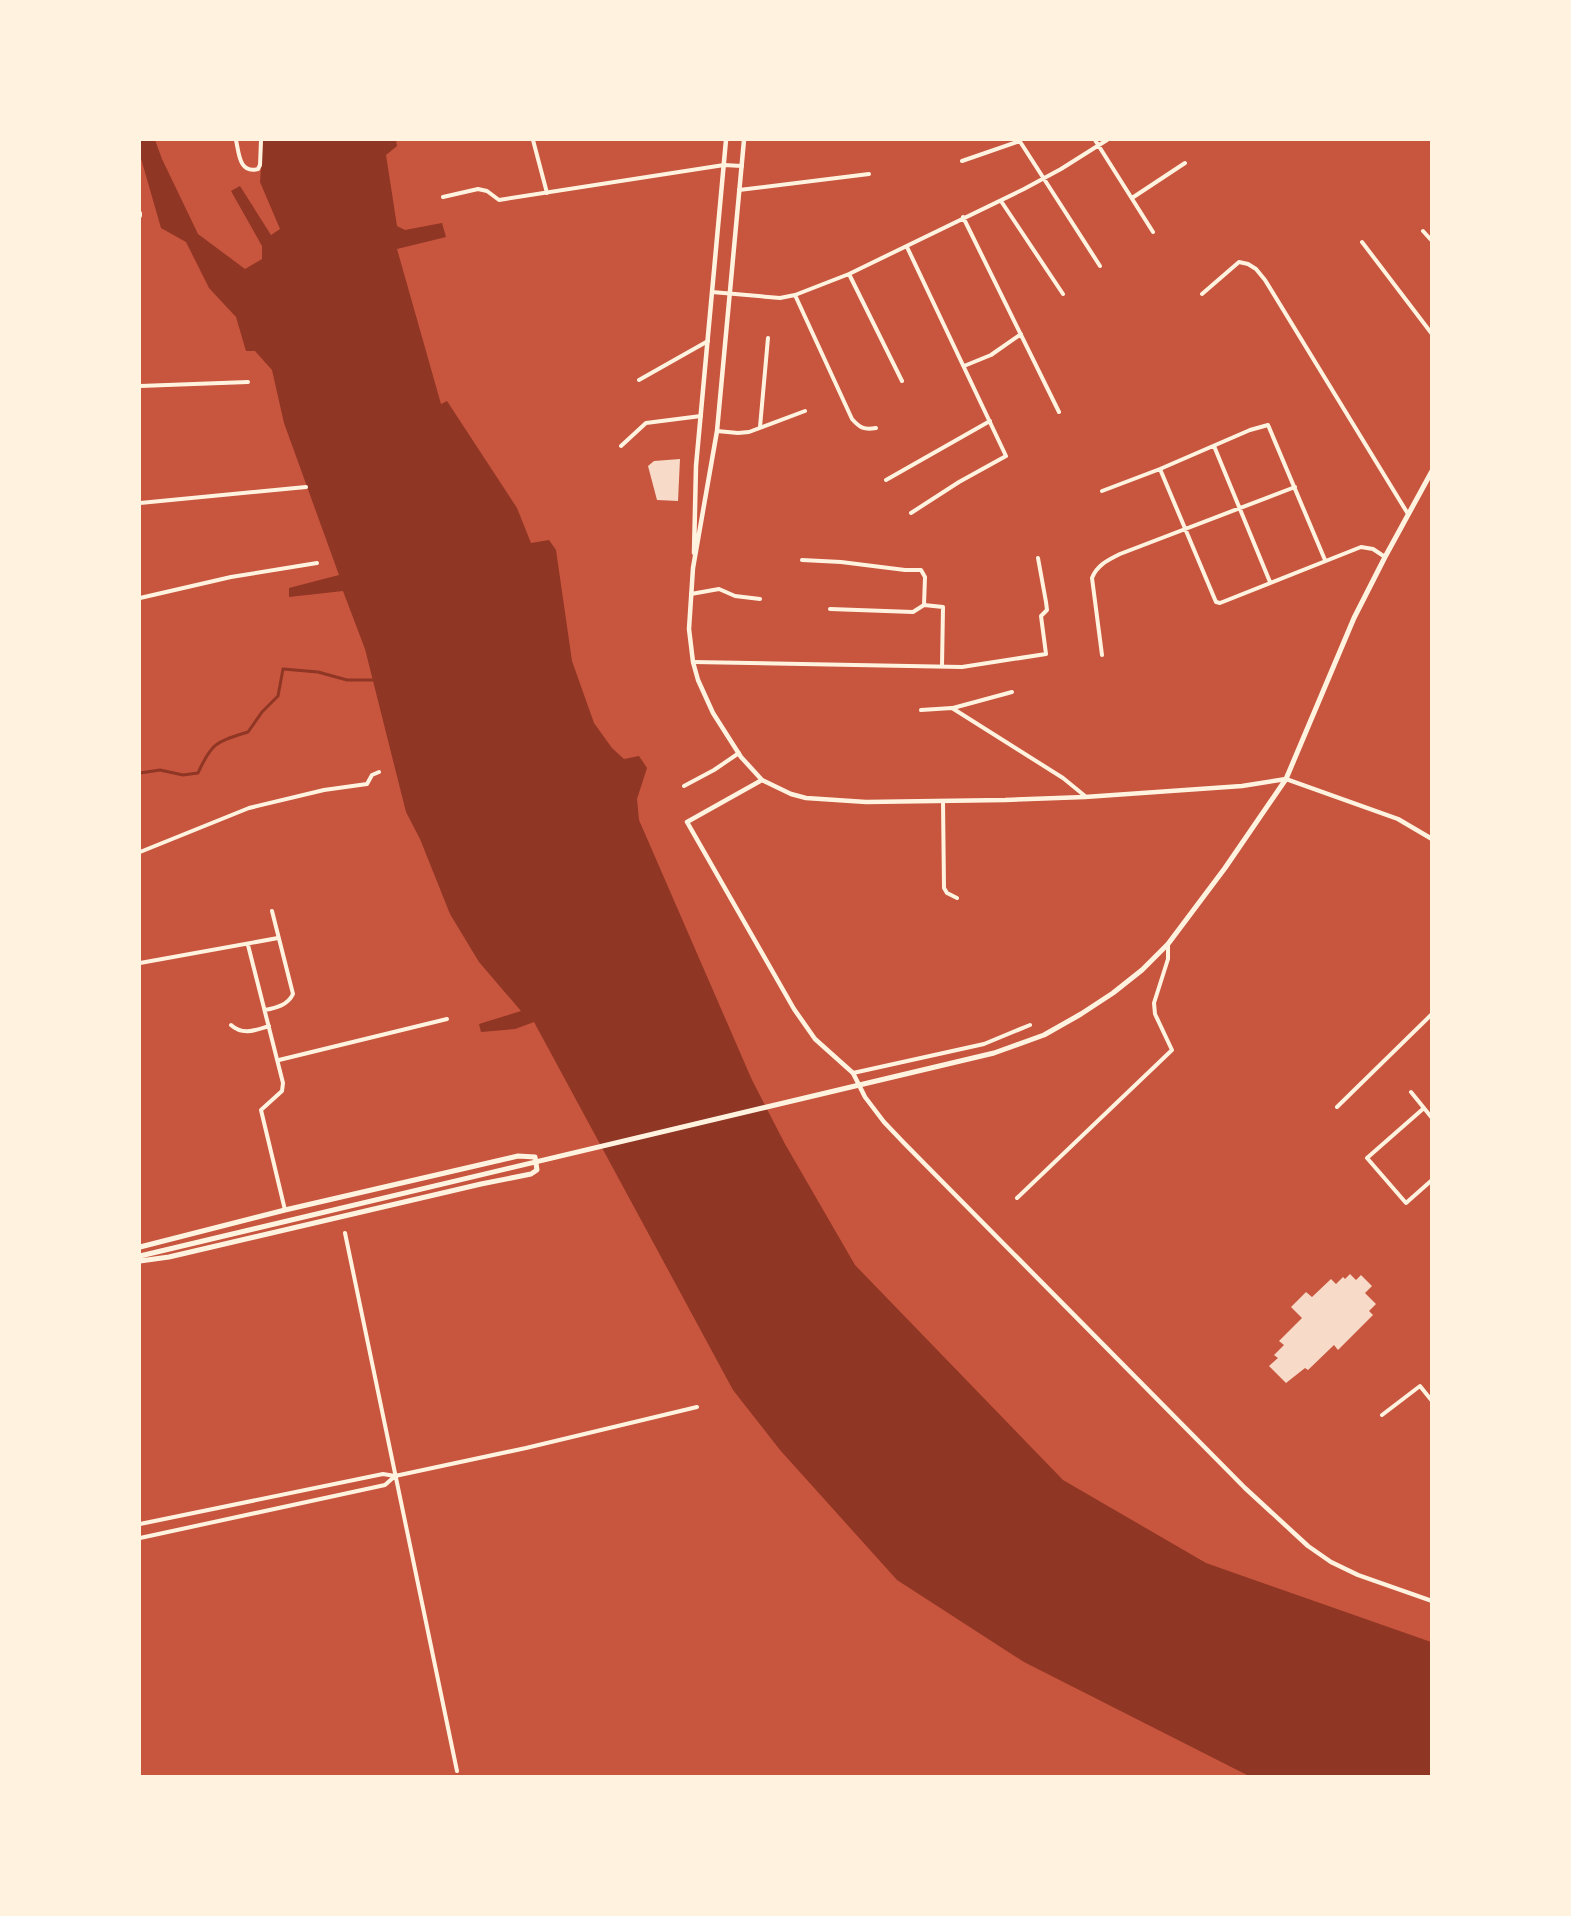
<svg xmlns="http://www.w3.org/2000/svg" width="1571" height="1916" viewBox="0 0 1571 1916" font-family="'Noto Sans',sans-serif">
	<style>
		.water { fill: #8f3625 }
		.lines { fill: none; stroke-linecap: round; stroke-linejoin: round }
		.stream { stroke: #8f3625; stroke-width: 3 }
		.building { fill: #f7dbc8 }
		.minor { stroke: #fff3e0; stroke-width: 4 }
		.tertiary { stroke: #fff3e0; stroke-width: 4.5 }
		.secondary { stroke: #fff3e0; stroke-width: 5 }
	</style>
	<rect width="100%" height="100%" fill="#c8553d"/>
	<path class="water" d="M 140,140 L 155,140 L 162,159 L 198,234 L 245,269 L 262,259 L 262,246 L 231,191 L 240,186 L 271,235 L 280,229 L 260,182 L 263,140 L 396,140 L 397,146 L 386,155 L 397,226 L 405,230 L 442,223 L 446,237 L 397,249 L 441,404 L 447,401 L 517,508 L 531,543 L 549,540 L 556,550 L 572,661 L 594,723 L 612,748 L 624,759 L 639,756 L 647,768 L 637,799 L 639,820 L 752,1080 L 785,1144 L 855,1265 L 1063,1480 L 1206,1563 L 1431,1642 L 1431,1776 L 1249,1776 L 1024,1662 L 897,1580 L 780,1450 L 733,1390 L 534,1022 L 515,1029 L 481,1032 L 479,1024 L 521,1011 L 479,962 L 450,914 L 420,839 L 406,812 L 365,649 L 343,591 L 289,597 L 289,588 L 339,575 L 284,423 L 272,370 L 255,351 L 246,351 L 236,317 L 209,288 L 186,242 L 161,228 L 140,155 Z"/>
	<g class="lines">
		<path class="stream" d="M 140,773 L 160,770 L 183,775 L 198,773 C 212,742 216,742 248,732 L 262,712 L 278,696 L 283,669 L 318,672 L 347,680 L 373,680"/>
	</g>
	<path class="building" d="M 680,459 L 678,501 L 657,500 L 648,466 L 654,461 Z
		M 1350,1274 L 1356,1280 L 1361,1275 L 1372,1286 L 1365,1293 L 1376,1304 L 1369,1311 L 1373,1315 L 1338,1350 L 1334,1345 L 1308,1370 L 1305,1368 L 1286,1383 L 1269,1366 L 1278,1358 L 1274,1355 L 1284,1345 L 1279,1341 L 1302,1318 L 1291,1307 L 1306,1292 L 1312,1297 L 1331,1279 L 1336,1284 L 1343,1277 L 1345,1279 Z"/>
	<g class="lines">
		<path class="minor" d="M 236,140 C 239,153 239,174 258,169 L 260,165 L 261,140
			M 533,140 L 547,193
			M 1019,140 L 1100,266
			M 1095,140 L 1153,232
			M 962,161 L 1020,141
			M 739,190 L 869,174
			M 443,197 L 478,189 L 487,191 L 499,200 L 724,165 L 742,166
			M 1132,198 L 1185,163
			M 1001,201 L 1063,294
			M 140,213 L 140,216
			M 963,217 L 1059,412
			M 1423,231 L 1432,241
			M 1362,242 L 1432,334
			M 907,247 L 1006,456 L 959,482 L 911,513
			M 849,274 L 902,381
			M 712,292 L 780,298 L 795,295 L 849,274 L 1024,189 L 1061,169 L 1107,140
			M 1202,294 L 1239,262 L 1248,264 L 1256,269 L 1265,280 L 1408,514
			M 795,295 L 852,419 C 860,428 864,430 876,428
			M 964,366 L 991,355 L 1021,334
			M 639,380 L 708,341
			M 140,386 L 248,382
			M 760,427 L 768,338
			M 717,431 L 738,433 L 749,432 L 805,411
			M 621,446 L 646,423 L 701,416
			M 1214,446 L 1270,582
			M 1160,469 L 1216,602 L 1220,603 L 1361,547 L 1373,549 L 1385,557
			M 886,480 L 990,421
			M 1102,491 L 1160,469 L 1250,430 L 1268,425 L 1325,560
			M 140,503 L 306,487
			M 802,560 L 841,562 L 905,570 L 921,570 L 925,577 L 924,605 L 943,607 L 942,666
			M 691,594 L 719,589 L 735,596 L 760,599
			M 140,598 L 231,577 L 317,563
			M 830,609 L 913,612 L 924,605
			M 1102,655 L 1092,578 C 1097,565 1108,560 1120,554 L 1295,487
			M 693,662 L 962,667 L 1046,654 L 1041,616 L 1047,610 L 1046,602 L 1038,558
			M 953,708 L 1012,692
			M 921,710 L 952,708 L 1063,778 L 1085,796
			M 684,786 L 714,770 L 739,753
			M 943,801 L 944,888 L 947,893 L 957,898
			M 140,852 L 249,808 L 324,790 L 367,784 L 372,775 L 379,772
			M 248,945 L 283,1083 L 282,1091 L 261,1110 L 285,1210
			M 140,963 L 278,938
			M 265,1010 C 276,1008 288,1005 293,994 L 272,911
			M 231,1025 C 243,1036 256,1030 269,1026
			M 279,1060 L 447,1019
			M 853,1073 L 984,1044 L 1030,1025
			M 1411,1092 L 1432,1118
			M 1337,1107 L 1432,1014
			M 1424,1108 L 1367,1158 L 1406,1203 L 1432,1180
			M 1017,1198 L 1172,1050 L 1155,1014 L 1154,1003 L 1168,959 L 1168,945
			M 345,1233 L 457,1771
			M 1382,1415 L 1420,1386 L 1432,1401
			M 140,1524 L 383,1474 L 395,1476 L 526,1448 L 697,1407
			M 140,1538 L 385,1485 L 395,1476"/>
		<path class="tertiary" d="M 744,140 L 717,431 L 693,568 L 689,629 L 693,662 L 698,680 L 713,713 L 741,757 L 762,780 L 791,794 L 806,798 L 866,802 L 1005,800 L 1085,797 L 1242,786 L 1286,779 L 1398,819 L 1432,839
			M 694,553 L 696,466 L 726,140
			M 762,780 L 687,822 L 794,1009 L 815,1039 L 853,1073 L 865,1097 L 884,1122 L 904,1143 L 1245,1488 L 1308,1546 L 1331,1562 L 1358,1575 L 1432,1601"/>
		<path class="secondary" d="M 140,1247 L 285,1210 L 518,1156 L 535,1157 L 537,1170 L 531,1174 L 481,1184 L 169,1257 L 140,1261
			M 140,1256 L 994,1053 L 1044,1035 L 1081,1014 L 1113,993 L 1142,970 L 1168,944 L 1225,868 L 1286,779 L 1354,618 L 1385,557 L 1432,471"/>
	</g>
	<rect width="1571" height="1916" fill="none" stroke="#fff3e0" stroke-width="282"/>
</svg>
